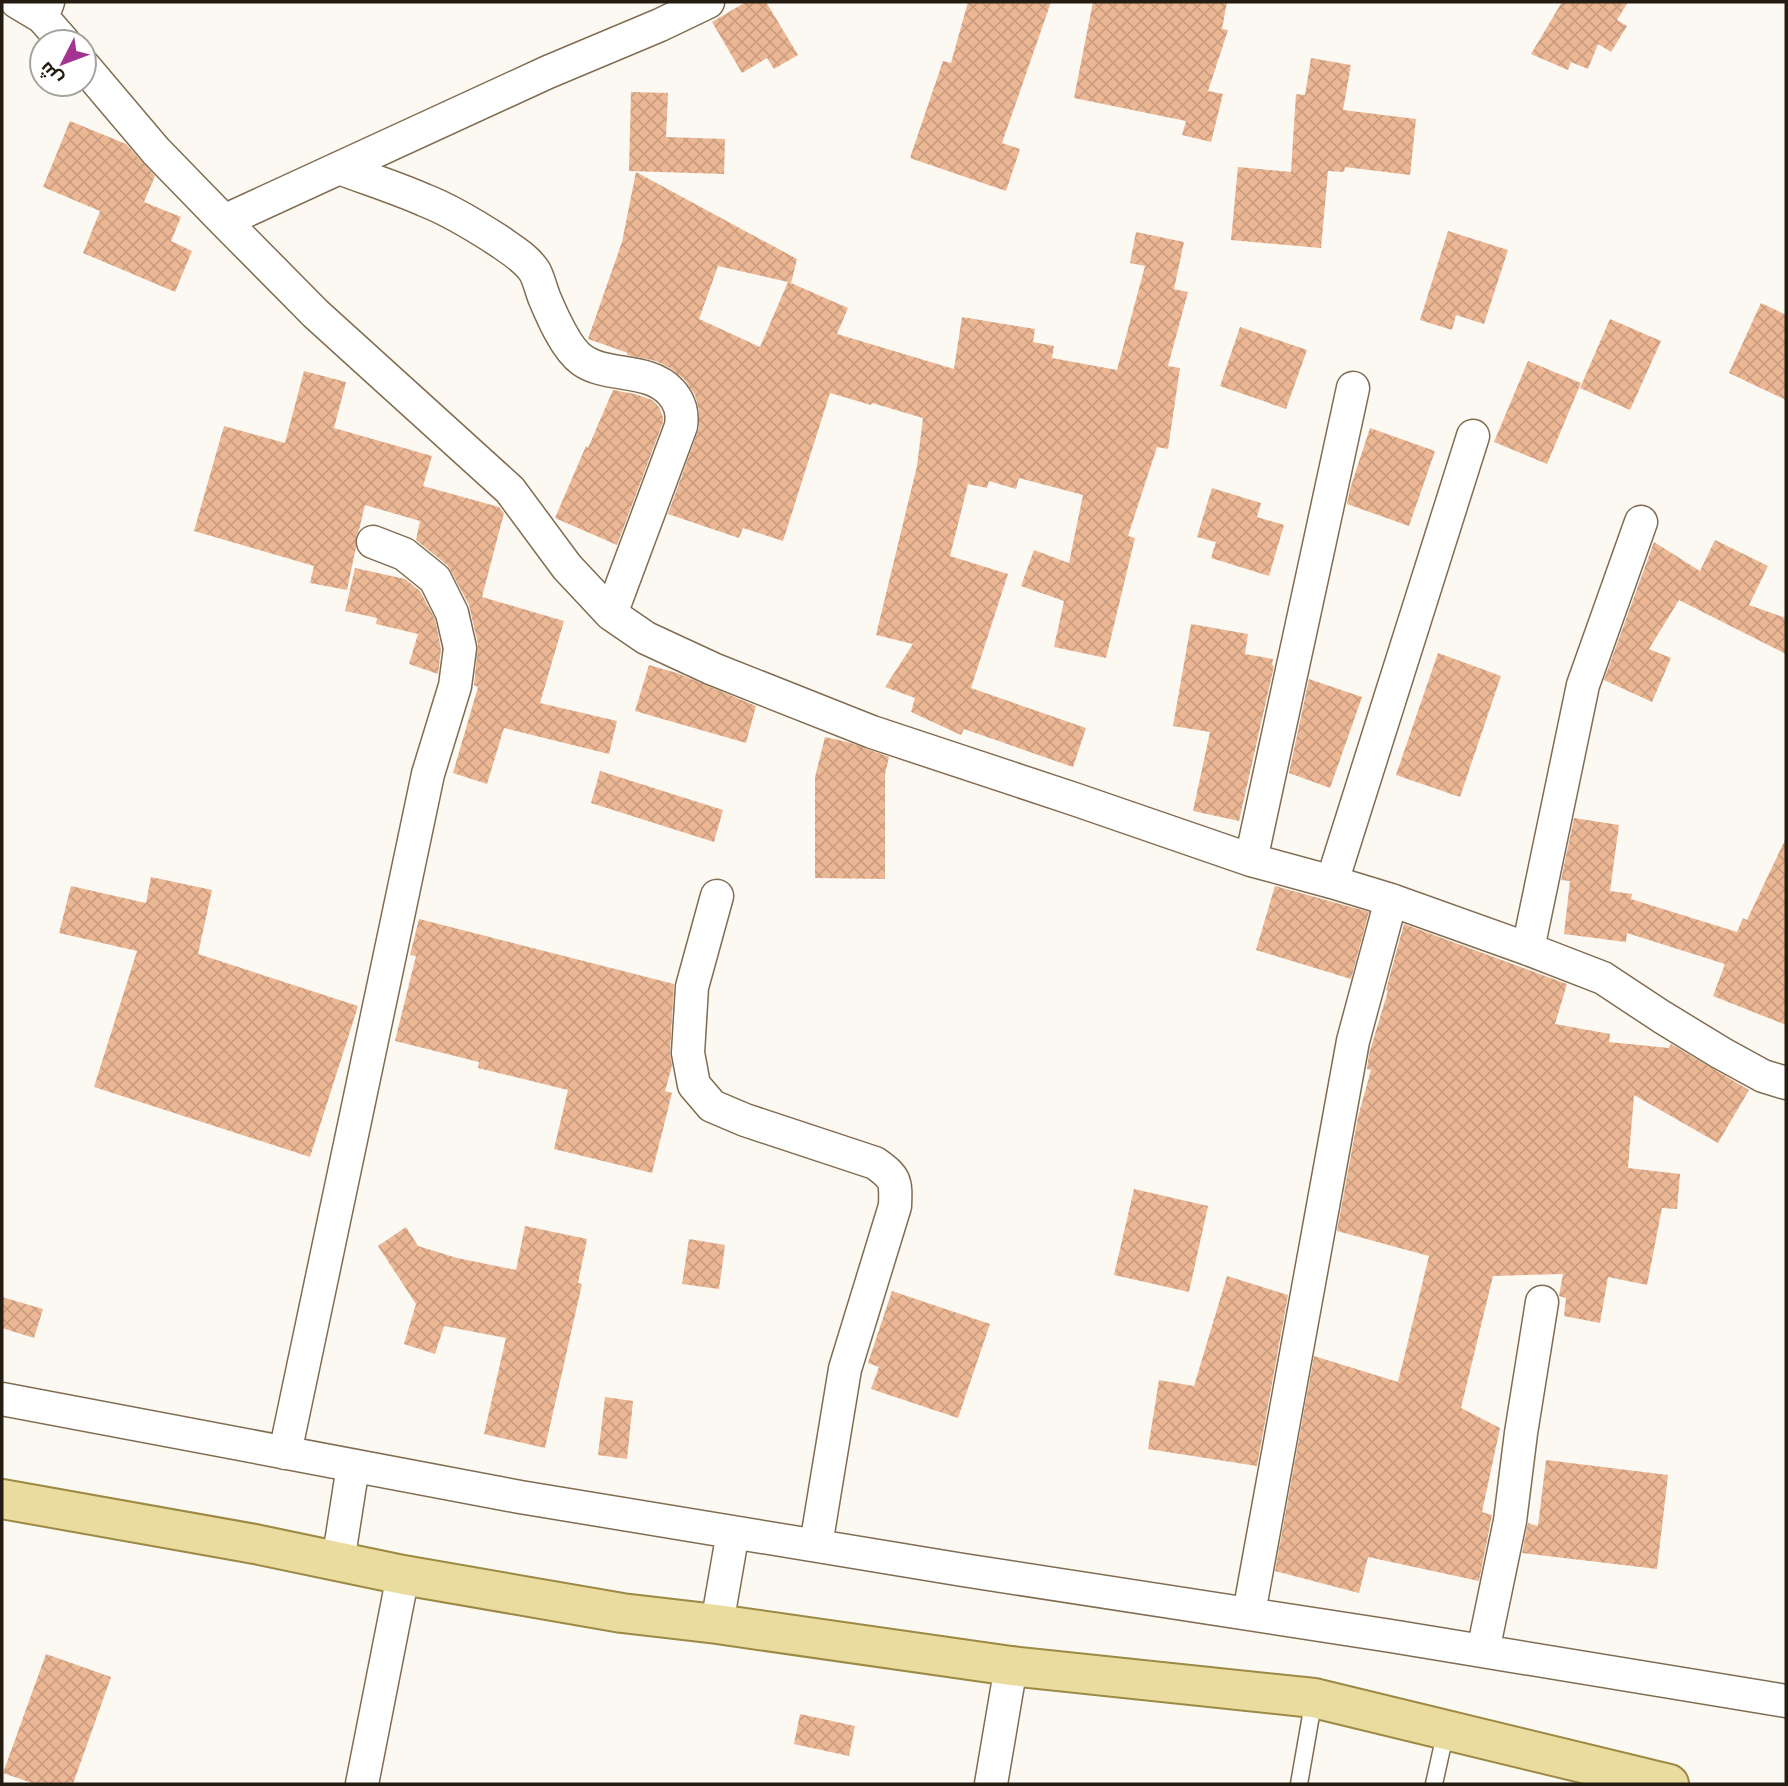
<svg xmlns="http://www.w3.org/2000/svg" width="1788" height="1786" viewBox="0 0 1788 1786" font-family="Manrope,Cairo,sans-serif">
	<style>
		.building { fill: url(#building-cross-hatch); fill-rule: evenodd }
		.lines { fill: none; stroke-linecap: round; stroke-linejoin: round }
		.service-casing { stroke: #806d51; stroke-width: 19 }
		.minor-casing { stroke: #806d51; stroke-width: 35 }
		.primary-casing { stroke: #9c8944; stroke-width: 42 }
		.service { stroke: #fff; stroke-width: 16 }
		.minor { stroke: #fff; stroke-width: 32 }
		.primary { stroke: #eadc9f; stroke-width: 38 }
	</style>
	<defs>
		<pattern id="building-cross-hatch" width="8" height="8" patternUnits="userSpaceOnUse" patternTransform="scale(1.75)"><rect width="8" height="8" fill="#ecb794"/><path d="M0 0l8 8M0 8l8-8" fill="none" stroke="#ca9d7f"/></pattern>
	</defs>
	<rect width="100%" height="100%" fill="#fcf8f2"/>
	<path class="building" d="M 746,2 L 766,2 L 798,55 L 774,69 L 767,58 L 742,73 L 712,22 Z
		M 968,2 L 1051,2 L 1002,143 L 1020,149 L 1006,191 L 910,158 L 943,61 L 951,63 Z
		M 1093,2 L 1227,2 L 1222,29 L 1228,30 L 1208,91 L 1223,94 L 1211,142 L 1182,135 L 1186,121 L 1074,98 Z
		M 1562,2 L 1628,2 L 1617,20 L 1627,26 L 1611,52 L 1598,44 L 1588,69 L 1571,62 L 1568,70 L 1531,54 Z
		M 1311,58 L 1351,65 L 1343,110 L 1416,119 L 1410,175 L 1345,167 L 1344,172 L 1328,171 L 1321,248 L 1231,240 L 1238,167 L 1291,172 L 1296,94 L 1305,95 Z
		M 631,92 L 668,93 L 666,137 L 725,139 L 724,174 L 629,171 Z
		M 70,121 L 126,144 L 155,176 L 144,202 L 181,217 L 171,241 L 192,251 L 175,292 L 83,253 L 100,211 L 43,187 Z
		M 636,172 L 797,259 L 791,283 L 848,308 L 837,334 L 954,369 L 962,317 L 1035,329 L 1033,342 L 1054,346 L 1052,358 L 1117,370 L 1145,266 L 1130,263 L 1136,232 L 1184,242 L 1174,289 L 1188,292 L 1168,366 L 1180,368 L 1168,449 L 1157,447 L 1128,536 L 1135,538 L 1106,658 L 1054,647 L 1064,601 L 1021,586 L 1034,550 L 1069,563 L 1083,495 L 1019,478 L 1016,489 L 989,481 L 987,488 L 968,484 L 950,556 L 1008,574 L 971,688 L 1086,728 L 1073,767 L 964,729 L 961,735 L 911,712 L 915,698 L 885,687 L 913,644 L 876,635 L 917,466 L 923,418 L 872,403 L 871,405 L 830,393 L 783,541 L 743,528 L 739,538 L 668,514 L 699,428 L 699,410 L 695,395 L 685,380 L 670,368 L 656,361 L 627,355 L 628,353 L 588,339 L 622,242 ZM 718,266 L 788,282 L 760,347 L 699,319 Z
		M 1448,231 L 1508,250 L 1484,324 L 1456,315 L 1452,330 L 1420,320 Z
		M 1761,303 L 1786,315 L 1786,400 L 1729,373 Z
		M 1610,319 L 1661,341 L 1630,410 L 1580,388 Z
		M 1240,327 L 1307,350 L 1286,409 L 1220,386 Z
		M 1528,361 L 1581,383 L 1547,464 L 1494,442 Z
		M 304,371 L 346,382 L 334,428 L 432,456 L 423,486 L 499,507 L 504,513 L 482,597 L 564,621 L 540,703 L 617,721 L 609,754 L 504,728 L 487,784 L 453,773 L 478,687 L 474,685 L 478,644 L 469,605 L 451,571 L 447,565 L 416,540 L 420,521 L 365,505 L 359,530 L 356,536 L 356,547 L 347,590 L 310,583 L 314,566 L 194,531 L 224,426 L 285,443 Z
		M 613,390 L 635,394 L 652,400 L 659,407 L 663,417 L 663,422 L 617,545 L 555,518 L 586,446 L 588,448 Z
		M 1370,428 L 1435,451 L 1409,526 L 1347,504 L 1350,489 Z
		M 1212,488 L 1261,503 L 1257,517 L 1284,525 L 1269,576 L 1211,558 L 1216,542 L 1197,537 Z
		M 1715,540 L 1768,566 L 1749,605 L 1786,618 L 1786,654 L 1679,600 L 1649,649 L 1671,658 L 1652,702 L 1604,680 L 1654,542 L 1700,571 Z
		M 355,568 L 405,579 L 420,591 L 435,619 L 441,649 L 438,674 L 409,664 L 418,634 L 376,624 L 377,618 L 345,611 Z
		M 1191,624 L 1248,634 L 1245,654 L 1273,659 L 1272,665 L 1274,666 L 1239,821 L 1193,811 L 1210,732 L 1173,726 Z
		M 1438,653 L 1501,676 L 1460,797 L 1396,775 Z
		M 649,665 L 677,673 L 756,706 L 746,743 L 635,711 Z
		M 1309,679 L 1362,697 L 1330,788 L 1289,773 Z
		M 825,737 L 851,743 L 889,757 L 885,774 L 885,879 L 815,878 L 815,777 Z
		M 600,771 L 723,810 L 714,842 L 591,803 Z
		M 1574,818 L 1619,825 L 1610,891 L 1632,894 L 1631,899 L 1737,932 L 1743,918 L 1747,920 L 1786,838 L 1786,1025 L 1713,996 L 1725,964 L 1627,933 L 1626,942 L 1564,934 L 1570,881 L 1561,880 Z
		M 151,877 L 212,890 L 198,954 L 358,1006 L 310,1157 L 94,1087 L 137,951 L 59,933 L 71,886 L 146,903 Z
		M 1275,886 L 1369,912 L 1351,979 L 1256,950 Z
		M 419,919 L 674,984 L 670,1052 L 672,1066 L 665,1091 L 672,1093 L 652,1173 L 554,1149 L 568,1090 L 478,1068 L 479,1062 L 395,1041 L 416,956 L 410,955 Z
		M 1404,924 L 1567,984 L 1555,1024 L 1610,1034 L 1609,1042 L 1669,1048 L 1671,1044 L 1749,1090 L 1718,1143 L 1634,1095 L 1628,1168 L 1680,1174 L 1677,1209 L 1662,1208 L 1647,1285 L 1608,1277 L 1600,1323 L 1564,1316 L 1566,1298 L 1559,1296 L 1563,1274 L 1493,1276 L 1461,1408 L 1500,1428 L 1482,1512 L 1492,1515 L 1479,1581 L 1368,1557 L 1359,1593 L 1275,1571 L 1314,1356 L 1398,1382 L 1429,1256 L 1337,1231 L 1358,1117 L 1371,1070 L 1367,1069 L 1369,1054 L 1388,991 L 1386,990 Z
		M 1134,1189 L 1208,1206 L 1189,1292 L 1114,1275 Z
		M 525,1226 L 587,1239 L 578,1283 L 582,1284 L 545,1448 L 484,1434 L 506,1338 L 444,1326 L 435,1354 L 404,1344 L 416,1304 L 378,1246 L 406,1227 L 418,1246 L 457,1258 L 516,1270 Z
		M 689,1239 L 725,1245 L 719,1289 L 682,1284 Z
		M 1227,1276 L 1288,1295 L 1257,1466 L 1148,1449 L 1159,1380 L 1194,1386 Z
		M 892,1291 L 990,1324 L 958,1418 L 871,1389 L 879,1367 L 868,1363 Z
		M 2,1297 L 43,1309 L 34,1338 L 2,1328 Z
		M 605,1397 L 633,1401 L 627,1459 L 598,1455 Z
		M 1546,1460 L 1668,1475 L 1657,1569 L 1522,1553 L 1528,1523 L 1538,1526 Z
		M 46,1654 L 111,1677 L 73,1784 L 35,1784 L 3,1773 Z
		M 800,1714 L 855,1726 L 849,1756 L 794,1744 Z"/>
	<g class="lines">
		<defs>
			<path id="service" d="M 1299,1784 L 1314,1698
				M 1434,1784 L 1446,1730"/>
			<path id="minor" d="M 17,2 L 42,17
				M 48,2 L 42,17 L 64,42
				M 84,66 L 156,151 L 224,221 L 316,314 L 510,490 L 567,567 L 611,614 L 646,638 L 713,669 L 872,732 L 1074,799 L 1251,860 L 1332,882 L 1391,900 L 1528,949 L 1603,978 L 1662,1017 L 1721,1053 L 1763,1076 L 1786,1083
				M 339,168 C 368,179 397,188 424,200 C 450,210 476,226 499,241 C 512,250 527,259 535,272 C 539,280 541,289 544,297 C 552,316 566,349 582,360 C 607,378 648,367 671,392 C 680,402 683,412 681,426 L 611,614
				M 224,221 L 548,72 L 660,25 L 708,2
				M 1251,860 L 1353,388
				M 1332,882 L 1473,436
				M 717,896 L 692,987 L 688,1053 L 694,1085 L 712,1106 L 745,1120 L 875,1163 C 896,1178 896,1181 895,1206 L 845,1369 L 816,1545
				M 1528,949 L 1583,685 L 1641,522
				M 2,1399 L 520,1497 L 963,1570 L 1391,1636 L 1786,1701
				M 285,1453 L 428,774 L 455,686 L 460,648 L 452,613 L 435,579 L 404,554 L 373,542
				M 338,1562 L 353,1466
				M 1249,1613 L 1353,1041 L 1391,900
				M 717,1624 L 733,1532
				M 1483,1651 L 1510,1521 L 1521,1433 L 1542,1302
				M 362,1784 L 403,1575
				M 991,1784 L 1011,1666"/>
			<path id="primary" d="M 2,1499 L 255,1544 L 403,1575 L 622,1613 L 717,1624 L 1011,1666 L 1314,1698 L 1669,1784"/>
		</defs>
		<use href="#service" class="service-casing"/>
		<use href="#minor" class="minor-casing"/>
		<use href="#primary" class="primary-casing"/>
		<use href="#service" class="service"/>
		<use href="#minor" class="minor"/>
		<use href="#primary" class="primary"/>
	</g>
	<rect width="1788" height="1786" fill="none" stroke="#241c11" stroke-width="7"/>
	<g transform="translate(63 63) rotate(228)"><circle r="33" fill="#ffffff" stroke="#a7a4a0" stroke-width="2"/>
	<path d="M0-5L12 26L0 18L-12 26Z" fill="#a33492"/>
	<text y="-10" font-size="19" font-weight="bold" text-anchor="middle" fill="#241c11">ش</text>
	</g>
</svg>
